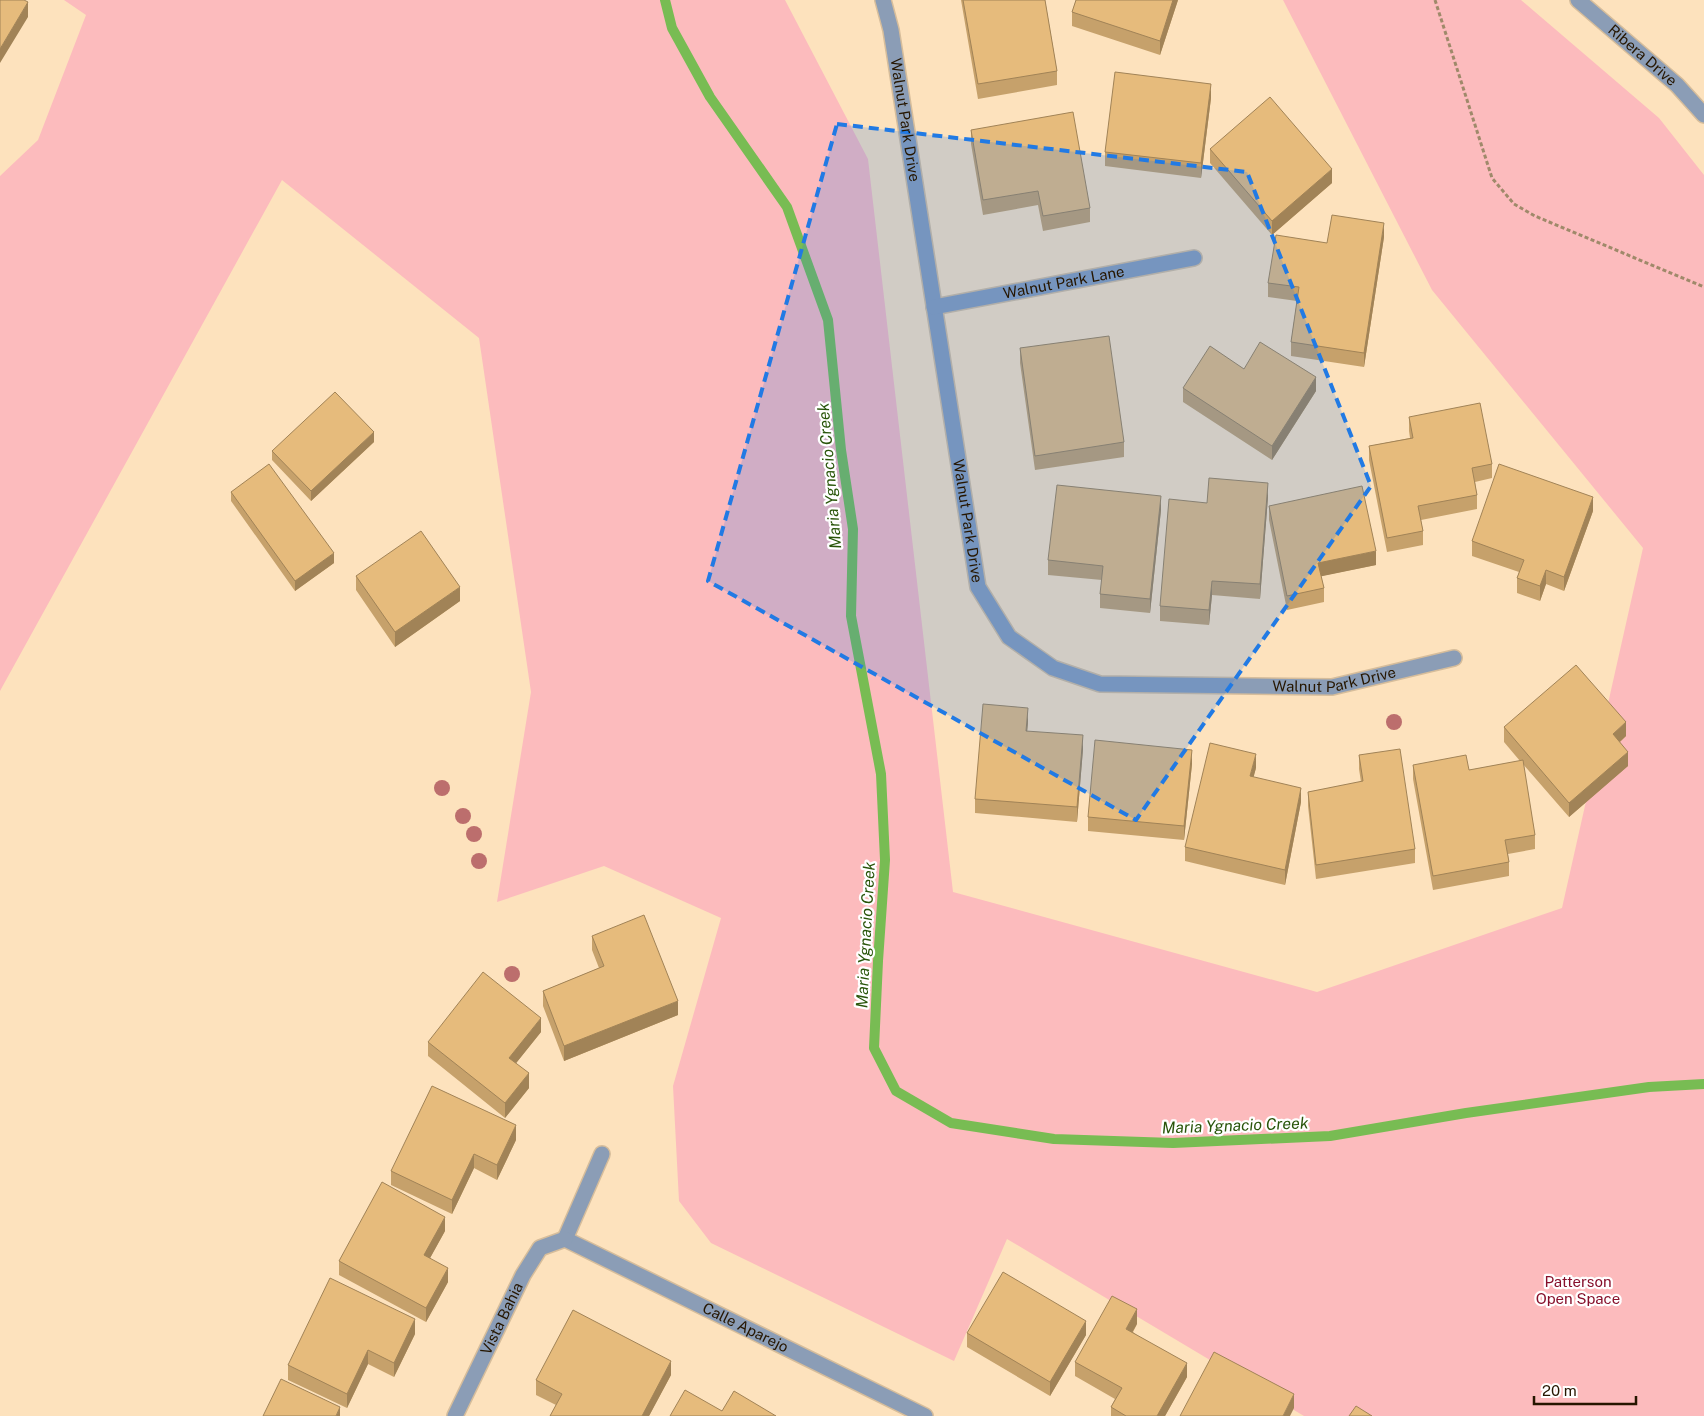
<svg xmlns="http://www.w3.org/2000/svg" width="1704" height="1416" viewBox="0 0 1704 1416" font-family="'Public Sans',sans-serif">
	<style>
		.green { fill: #fcbbbd }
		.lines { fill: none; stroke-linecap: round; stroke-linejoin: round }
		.stream { stroke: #78bc53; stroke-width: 10 }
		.street-casing { stroke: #d6bd9b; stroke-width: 18 }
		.path { stroke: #9f896a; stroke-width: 3; stroke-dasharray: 4 2.5; stroke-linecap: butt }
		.street { stroke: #8b9db6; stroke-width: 15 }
		.tree { fill: #bc6e6d }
		.wall { fill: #c6a16b }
		.shaded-wall { fill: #a18357 }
		.building { fill: #e6bb7c; stroke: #a18357 }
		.marked { fill: #217ae4; fill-opacity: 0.2; stroke: #217ae4; stroke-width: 4; stroke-dasharray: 10 6; stroke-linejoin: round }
		.labels { text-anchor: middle; stroke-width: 4.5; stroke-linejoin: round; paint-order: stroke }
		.street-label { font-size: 15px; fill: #261600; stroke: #fff }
		.park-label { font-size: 15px; fill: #86102b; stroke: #fff }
		.water-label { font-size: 16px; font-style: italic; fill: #29550a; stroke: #fff }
	</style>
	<rect width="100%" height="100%" fill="#fde2bd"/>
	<path class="green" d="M 64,0 L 785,0 L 868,159 L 953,892 L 1317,992 L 1562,908 L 1643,548 L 1432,290 L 1283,0 L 1521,0 L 1659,118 L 1704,175 L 1704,1416 L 1304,1416 L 1007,1239 L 954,1361 L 711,1243 L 679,1201 L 673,1086 L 721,918 L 604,866 L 497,902 L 531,692 L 479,338 L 282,180 L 0,691 L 0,176 L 38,140 L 86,15 Z"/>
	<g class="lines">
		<path class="stream" d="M 665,0 L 672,28 L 710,97 L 787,207 L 828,320 L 841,450 L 853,529 L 851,616 L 881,774 L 885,860 L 878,961 L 874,1048 L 896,1091 L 951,1123 L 1054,1139 L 1173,1143 L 1330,1136 L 1466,1113 L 1649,1087 L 1704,1084"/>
		<defs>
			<g id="street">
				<path id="s1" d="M 883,0 L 891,30 L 978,587 L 1009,637 L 1053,668 L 1100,684 L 1332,687 L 1454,658"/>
				<path id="s2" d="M 1578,0 L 1677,85 L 1704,115"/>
				<path id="s3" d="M 934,307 L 1194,258"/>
				<path id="s4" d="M 565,1239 L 925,1416"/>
				<path d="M 565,1239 L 602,1154"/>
				<path id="s5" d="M 455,1416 L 523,1275 L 540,1248 L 565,1239"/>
			</g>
		</defs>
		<use href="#street" class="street-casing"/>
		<path class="path" d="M 1435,0 L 1492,178 L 1514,204 L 1535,216 L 1704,287"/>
		<use href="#street" class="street"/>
	</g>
	<g class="tree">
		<circle cx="1394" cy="722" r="8"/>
		<circle cx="442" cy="788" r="8"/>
		<circle cx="463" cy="816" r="8"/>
		<circle cx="474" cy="834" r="8"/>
		<circle cx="479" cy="861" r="8"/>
		<circle cx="512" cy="974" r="8"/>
	</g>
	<path class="wall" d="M 961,0 L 1045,0 L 1057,71 L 1057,85 L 978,99 Z
		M 1076,0 L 1178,0 L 1160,55 L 1072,26 L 1072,12 Z
		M 1211,98 L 1201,178 L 1105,166 L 1105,152 Z
		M 971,130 L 1090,208 L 1090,222 L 1043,231 L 1038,205 L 983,215 L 971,144 Z
		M 1210,149 L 1332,183 L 1272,235 L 1210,163 Z
		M 1384,237 L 1364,367 L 1291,356 L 1291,342 L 1297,301 L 1268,297 L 1268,283 L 1327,243 Z
		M 1020,348 L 1124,442 L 1124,457 L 1035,470 L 1020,363 Z
		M 1244,369 L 1316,391 L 1272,460 L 1183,402 L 1183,388 Z
		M 1409,417 L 1492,464 L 1492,478 L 1475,482 L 1477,495 L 1477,509 L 1421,520 L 1423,531 L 1423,545 L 1387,552 L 1369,460 L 1369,446 L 1410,438 L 1409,431 Z
		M 374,442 L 311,501 L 272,460 L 272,451 Z
		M 231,492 L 334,563 L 295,591 L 231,501 Z
		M 1268,497 L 1260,599 L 1212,595 L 1209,625 L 1160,621 L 1160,606 L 1207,503 Z
		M 1269,506 L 1376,565 L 1321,576 L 1324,588 L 1324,602 L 1287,610 L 1269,520 Z
		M 1161,510 L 1150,613 L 1100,608 L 1100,594 L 1102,580 L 1048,575 L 1048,560 Z
		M 1593,511 L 1564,591 L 1546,584 L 1540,601 L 1517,593 L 1517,578 L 1519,572 L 1472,556 L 1472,541 Z
		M 356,576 L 460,601 L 395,647 L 356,590 Z
		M 1028,722 L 1027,731 L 1083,749 L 1077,822 L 975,813 L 975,799 Z
		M 1504,727 L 1626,736 L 1620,742 L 1628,766 L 1569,817 L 1523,764 L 1535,835 L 1535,849 L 1508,854 L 1509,862 L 1509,876 L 1433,890 L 1413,779 L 1413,765 L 1469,770 L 1520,761 L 1504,742 Z
		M 1359,755 L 1415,849 L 1415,863 L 1316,879 L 1308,806 L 1308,792 L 1361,782 L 1359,769 Z
		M 1192,764 L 1184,840 L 1088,831 L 1088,817 Z
		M 1256,768 L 1253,777 L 1301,802 L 1285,885 L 1185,861 L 1185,847 Z
		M 592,936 L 678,1015 L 564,1061 L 543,1006 L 543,991 L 599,968 L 592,950 Z
		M 541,1032 L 516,1063 L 529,1088 L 505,1118 L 428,1056 L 428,1042 Z
		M 516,1140 L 497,1180 L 474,1168 L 452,1214 L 391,1185 L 391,1171 Z
		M 445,1231 L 430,1258 L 448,1282 L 426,1322 L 339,1275 L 339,1261 Z
		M 1137,1324 L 1133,1332 L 1187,1377 L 1165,1416 L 1111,1416 L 1111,1407 L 1115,1399 L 1075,1376 L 1075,1362 Z
		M 967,1333 L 1086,1335 L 1050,1396 L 967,1347 Z
		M 415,1334 L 394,1377 L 368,1364 L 347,1408 L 288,1380 L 288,1365 Z
		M 671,1375 L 649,1416 L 550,1416 L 556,1405 L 536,1395 L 536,1380 Z"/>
	<path class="shaded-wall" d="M 1173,0 L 1178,0 L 1160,55 L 1160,41 Z
		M 28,2 L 28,17 L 0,63 L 0,49 Z
		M 1211,84 L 1211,98 L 1201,178 L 1201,163 Z
		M 1332,169 L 1332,183 L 1272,235 L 1272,221 Z
		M 1384,223 L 1384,237 L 1364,367 L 1364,353 Z
		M 1316,377 L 1316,391 L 1272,460 L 1272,446 Z
		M 374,432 L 374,442 L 311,501 L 311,491 Z
		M 1268,483 L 1268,497 L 1260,599 L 1260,584 Z
		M 1161,496 L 1161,510 L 1150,613 L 1150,599 Z
		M 1593,497 L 1593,511 L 1564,591 L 1564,577 Z
		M 1376,551 L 1376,565 L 1318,577 L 1318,563 Z
		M 334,553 L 334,563 L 295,591 L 295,581 Z
		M 1546,570 L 1546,584 L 1540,601 L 1540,586 Z
		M 1212,581 L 1212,595 L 1209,625 L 1209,610 Z
		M 460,587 L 460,601 L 395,647 L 395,632 Z
		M 1028,708 L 1028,722 L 1026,745 L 1026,731 Z
		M 1626,722 L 1626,736 L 1613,748 L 1613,734 Z
		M 1083,735 L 1083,749 L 1077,822 L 1077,807 Z
		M 1192,750 L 1192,764 L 1184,840 L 1184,826 Z
		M 1628,752 L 1628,766 L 1569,817 L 1569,803 Z
		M 1256,754 L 1256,768 L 1250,791 L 1250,776 Z
		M 1301,788 L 1301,802 L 1285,885 L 1285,870 Z
		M 678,1001 L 678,1015 L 564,1061 L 564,1046 Z
		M 541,1018 L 541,1032 L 509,1072 L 509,1058 Z
		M 529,1073 L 529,1088 L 505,1118 L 505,1103 Z
		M 516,1125 L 516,1140 L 497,1180 L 497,1165 Z
		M 474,1154 L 474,1168 L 452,1214 L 452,1200 Z
		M 445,1217 L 445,1231 L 424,1269 L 424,1255 Z
		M 448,1268 L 448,1282 L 426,1322 L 426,1308 Z
		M 1137,1309 L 1137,1324 L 1126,1343 L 1126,1329 Z
		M 415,1319 L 415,1334 L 394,1377 L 394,1363 Z
		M 1086,1321 L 1086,1335 L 1050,1396 L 1050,1382 Z
		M 368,1350 L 368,1364 L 347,1408 L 347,1394 Z
		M 671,1361 L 671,1375 L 649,1416 L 642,1416 Z
		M 1187,1363 L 1187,1377 L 1165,1416 L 1157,1416 Z
		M 1294,1394 L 1294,1408 L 1290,1416 L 1283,1416 Z
		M 340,1407 L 340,1416 L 336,1416 Z"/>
	<path class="building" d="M 0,0 L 24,0 L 28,2 L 0,49 Z
		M 963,0 L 1045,0 L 1057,71 L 978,84 Z
		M 1076,0 L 1173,0 L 1160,41 L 1072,12 Z
		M 1115,72 L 1211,84 L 1201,163 L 1105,152 Z
		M 1270,97 L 1332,169 L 1272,221 L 1210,149 Z
		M 1073,112 L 1090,208 L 1043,216 L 1038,191 L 983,200 L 971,130 Z
		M 1332,215 L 1384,223 L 1364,353 L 1291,342 L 1299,287 L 1268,283 L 1276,235 L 1327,243 Z
		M 1109,336 L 1124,442 L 1035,456 L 1020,348 Z
		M 1260,342 L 1316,377 L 1272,446 L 1183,388 L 1210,346 L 1244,369 Z
		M 335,392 L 374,432 L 311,491 L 272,451 Z
		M 1480,403 L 1492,464 L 1472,468 L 1477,495 L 1418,506 L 1423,531 L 1387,538 L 1369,446 L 1413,438 L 1409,417 Z
		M 269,464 L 334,553 L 295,581 L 231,492 Z
		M 1499,464 L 1593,497 L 1564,577 L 1546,570 L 1540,586 L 1517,578 L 1524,560 L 1472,541 Z
		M 1209,478 L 1268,483 L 1260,584 L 1212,581 L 1209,610 L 1160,606 L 1169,499 L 1207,503 Z
		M 1057,485 L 1161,496 L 1150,599 L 1100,594 L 1103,566 L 1048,560 Z
		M 1362,486 L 1376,551 L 1318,563 L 1324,588 L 1287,596 L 1269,506 Z
		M 421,531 L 460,587 L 395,632 L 356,576 Z
		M 1576,665 L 1626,722 L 1613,734 L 1628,752 L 1569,803 L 1504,727 Z
		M 983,704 L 1028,708 L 1026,731 L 1083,735 L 1077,807 L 975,799 Z
		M 1095,740 L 1192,750 L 1184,826 L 1088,817 Z
		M 1210,743 L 1256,754 L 1250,776 L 1301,788 L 1285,870 L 1185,847 Z
		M 1400,749 L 1415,849 L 1316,865 L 1308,792 L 1363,781 L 1359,755 Z
		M 1466,755 L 1469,770 L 1523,760 L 1535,835 L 1505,840 L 1509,862 L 1433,876 L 1413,765 Z
		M 644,915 L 678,1001 L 564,1046 L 543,991 L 604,966 L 592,936 Z
		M 483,972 L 541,1018 L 509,1058 L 529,1073 L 505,1103 L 428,1042 Z
		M 432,1086 L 516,1125 L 497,1165 L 474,1154 L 452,1200 L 391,1171 Z
		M 382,1182 L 445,1217 L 424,1255 L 448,1268 L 426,1308 L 339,1261 Z
		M 1003,1272 L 1086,1321 L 1050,1382 L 967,1333 Z
		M 330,1278 L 415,1319 L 394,1363 L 368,1350 L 347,1394 L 288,1365 Z
		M 1112,1296 L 1137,1309 L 1126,1329 L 1187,1363 L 1157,1416 L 1126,1416 L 1111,1407 L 1122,1388 L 1075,1362 Z
		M 573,1310 L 671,1361 L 642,1416 L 550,1416 L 562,1394 L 536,1380 Z
		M 1214,1352 L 1294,1394 L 1283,1416 L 1180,1416 Z
		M 281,1379 L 340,1407 L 336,1416 L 263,1416 Z
		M 685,1390 L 722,1411 L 734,1391 L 776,1416 L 670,1416 Z
		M 1356,1406 L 1372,1416 L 1349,1416 Z"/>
	<path class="marked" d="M 837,124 L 1247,172 L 1371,486 L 1136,820 L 708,581 Z"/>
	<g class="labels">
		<g class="street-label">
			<text dy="5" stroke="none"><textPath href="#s2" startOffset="85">Ribera Drive</textPath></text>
			<text dy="5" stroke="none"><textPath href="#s1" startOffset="122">Walnut Park Drive</textPath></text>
			<text dy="5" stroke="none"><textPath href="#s3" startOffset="132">Walnut Park Lane</textPath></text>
			<text dy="5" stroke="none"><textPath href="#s1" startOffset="528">Walnut Park Drive</textPath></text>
			<text dy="5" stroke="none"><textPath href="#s1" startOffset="992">Walnut Park Drive</textPath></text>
			<text dy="5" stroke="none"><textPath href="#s5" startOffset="108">Vista Bahia</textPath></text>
			<text dy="5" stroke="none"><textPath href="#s4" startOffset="201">Calle Aparejo</textPath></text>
		</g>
		<g class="park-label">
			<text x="1578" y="1287">Patterson<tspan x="1578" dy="17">Open Space</tspan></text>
		</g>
		<g class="water-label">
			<text transform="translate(829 476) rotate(-95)" y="6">Maria Ygnacio Creek</text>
			<text transform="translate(865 935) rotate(-87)" y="6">Maria Ygnacio Creek</text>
			<text transform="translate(1235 1125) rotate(-2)" y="6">Maria Ygnacio Creek</text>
		</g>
	</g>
	<path d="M1534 1396v8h102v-8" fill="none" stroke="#261600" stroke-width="2.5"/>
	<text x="1542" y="1396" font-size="15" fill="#261600" stroke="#ffffff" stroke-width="4" paint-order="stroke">20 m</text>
</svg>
